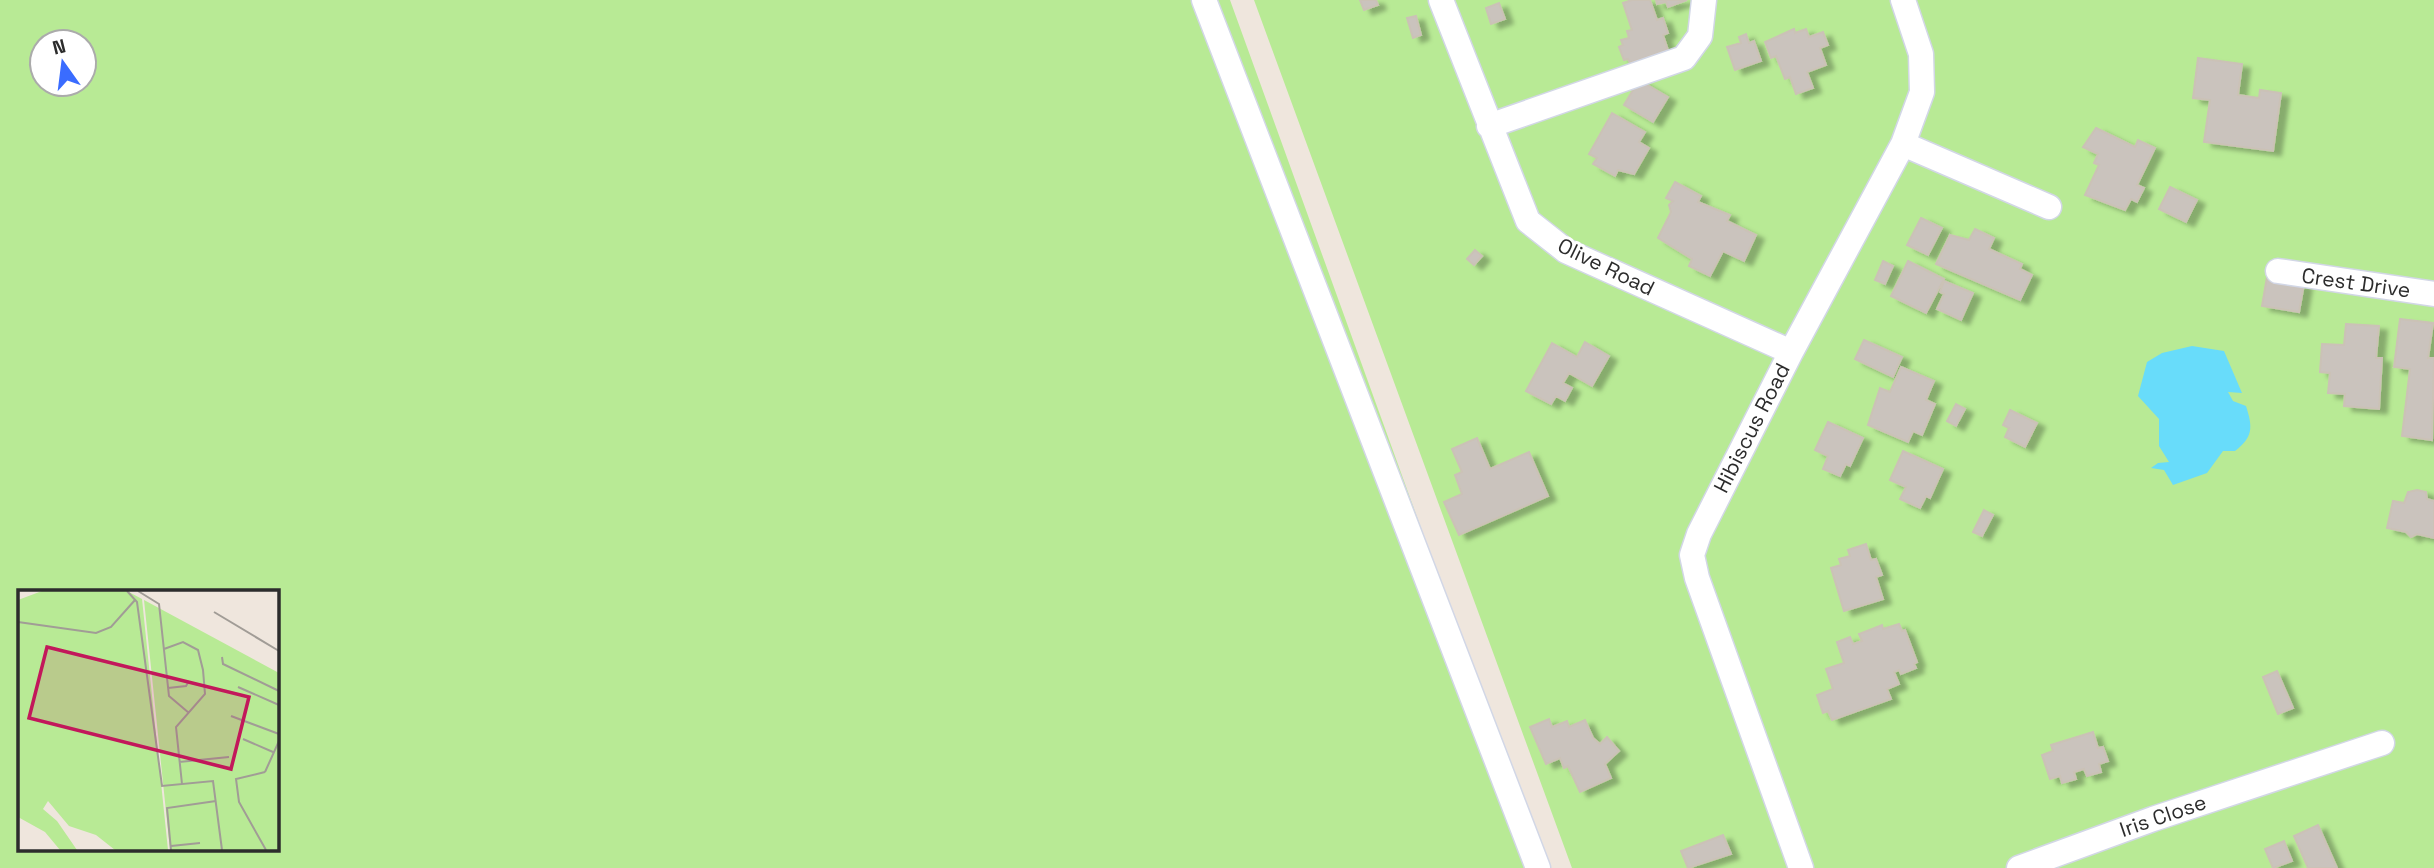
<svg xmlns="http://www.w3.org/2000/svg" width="2434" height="868" viewBox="0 0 2434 868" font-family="'Space Grotesk',sans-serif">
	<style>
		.green { fill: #b8ea95; fill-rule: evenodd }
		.water { fill: #68dcfa }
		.building { fill: #cac3bd; stroke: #cbc2b6; stroke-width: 2; filter: url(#shadow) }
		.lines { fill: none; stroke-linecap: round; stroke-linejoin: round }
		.street-casing { stroke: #d2d7e6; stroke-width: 27 }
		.street { stroke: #fff; stroke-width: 24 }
		.labels { text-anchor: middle; stroke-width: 6; stroke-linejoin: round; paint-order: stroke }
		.street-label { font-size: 21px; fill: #2c2c2c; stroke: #fff }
		.inset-road { fill: none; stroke: #a19c96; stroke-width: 2 }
		.view { fill: #c2185b; fill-opacity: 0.15; stroke: #c2185b; stroke-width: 3.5 }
		.inset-edge { fill: none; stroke: #2c2c2c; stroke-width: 3.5 }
	</style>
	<defs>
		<filter id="shadow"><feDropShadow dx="8" dy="4.5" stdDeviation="2" flood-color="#0004"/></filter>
	</defs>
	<rect width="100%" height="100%" fill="#efe6dd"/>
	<path class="green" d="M 0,0 L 1230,0 L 1544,868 L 0,868 ZM 42,42 L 84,42 L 84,84 L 42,84 ZM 19,592 L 276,592 L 276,849 L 19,849 Z
		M 1254,0 L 2434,0 L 2434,868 L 1572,868 Z"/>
	<path class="water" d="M 2192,346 L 2224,351 L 2242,393 L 2228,392 L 2233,401 L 2246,406 C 2253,428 2253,437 2235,451 L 2223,451 L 2207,473 L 2173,485 L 2164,470 L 2151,468 L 2158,463 L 2169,462 L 2159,446 L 2159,419 L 2138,396 L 2147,362 L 2162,353 Z"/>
	<path class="building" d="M 1360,0 L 1376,0 L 1378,5 L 1364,10 Z
		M 1632,0 L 1650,0 L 1657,20 L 1663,18 L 1668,33 L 1663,35 L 1668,50 L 1630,63 L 1628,59 L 1624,60 L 1619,47 L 1623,45 L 1621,40 L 1629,38 L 1627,31 L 1632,30 L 1623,3 Z
		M 1656,0 L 1687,0 L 1668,7 L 1666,2 L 1657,4 Z
		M 1499,3 L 1505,19 L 1491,24 L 1486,8 Z
		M 1416,16 L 1421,35 L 1413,38 L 1407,18 Z
		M 1794,29 L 1795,33 L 1806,29 L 1809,37 L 1823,32 L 1828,45 L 1820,48 L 1826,65 L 1807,72 L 1813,88 L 1796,94 L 1790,77 L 1785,79 L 1776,56 L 1771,58 L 1765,42 Z
		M 1746,34 L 1749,43 L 1754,41 L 1761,61 L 1735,70 L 1727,47 L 1741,43 L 1739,37 Z
		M 2198,58 L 2242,64 L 2238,95 L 2259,98 L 2260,90 L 2281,93 L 2273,151 L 2204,142 L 2210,100 L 2193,98 Z
		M 1639,80 L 1668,97 L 1653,122 L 1624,105 Z
		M 1612,113 L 1645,132 L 1639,142 L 1649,148 L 1634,174 L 1618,170 L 1615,176 L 1593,164 L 1597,158 L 1589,154 Z
		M 2096,128 L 2135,147 L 2138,140 L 2155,148 L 2137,185 L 2144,188 L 2137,202 L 2131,199 L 2125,210 L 2085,195 L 2099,165 L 2094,163 L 2098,154 L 2083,147 Z
		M 1675,182 L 1701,196 L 1698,202 L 1730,215 L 1727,221 L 1756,235 L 1744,261 L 1723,251 L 1710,276 L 1689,266 L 1692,259 L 1658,238 L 1671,212 L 1669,205 L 1673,201 L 1666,198 Z
		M 2170,187 L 2197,200 L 2186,222 L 2159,209 Z
		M 1921,218 L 1942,228 L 1928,255 L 1907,245 Z
		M 1975,229 L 1994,238 L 1989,249 L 2022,264 L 2020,269 L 2032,275 L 2020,300 L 1936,264 L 1950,235 L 1969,240 Z
		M 1475,250 L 1482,256 L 1474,265 L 1467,259 Z
		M 1883,261 L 1893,266 L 1885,284 L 1875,280 Z
		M 1908,261 L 1944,279 L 1926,313 L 1891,296 Z
		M 2267,277 L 2304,284 L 2299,312 L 2262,306 Z
		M 1944,281 L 1973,293 L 1961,320 L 1937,309 L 1944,294 L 1940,292 Z
		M 2400,319 L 2433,323 L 2428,358 L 2434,358 L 2432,440 L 2402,436 L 2410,369 L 2394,367 Z
		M 2346,324 L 2379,326 L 2376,358 L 2382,358 L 2379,409 L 2344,406 L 2345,394 L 2328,393 L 2330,373 L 2320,372 L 2322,344 L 2344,345 Z
		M 1864,340 L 1902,357 L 1893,377 L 1855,359 Z
		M 1585,342 L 1609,356 L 1592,386 L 1569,373 L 1563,383 L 1572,388 L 1565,401 L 1556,396 L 1551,404 L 1526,391 L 1552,343 L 1577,357 Z
		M 1901,367 L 1934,381 L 1926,400 L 1935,404 L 1922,435 L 1913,431 L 1908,442 L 1868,425 L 1880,388 L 1890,392 Z
		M 1956,404 L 1965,409 L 1956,426 L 1947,421 Z
		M 2010,410 L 2037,423 L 2025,447 L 2005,437 L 2009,428 L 2003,425 Z
		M 1828,422 L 1863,438 L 1850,466 L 1846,464 L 1840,476 L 1823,469 L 1828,456 L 1815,450 Z
		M 1477,438 L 1490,469 L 1529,452 L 1548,496 L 1459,535 L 1444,502 L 1462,494 L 1455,475 L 1462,472 L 1452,449 Z
		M 1903,451 L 1943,469 L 1930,498 L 1926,496 L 1920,508 L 1900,499 L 1906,487 L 1890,480 Z
		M 2417,490 L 2426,492 L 2427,499 L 2434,501 L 2434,538 L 2417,534 L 2411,537 L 2406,532 L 2387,528 L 2393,501 L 2404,503 L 2408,492 Z
		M 1984,510 L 1993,515 L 1982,536 L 1973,532 Z
		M 1866,544 L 1871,560 L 1876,559 L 1882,575 L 1876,577 L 1883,599 L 1844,611 L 1831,568 L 1841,565 L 1839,559 L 1850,556 L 1848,550 Z
		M 1899,624 L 1902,631 L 1905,630 L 1917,662 L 1914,664 L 1916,668 L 1901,674 L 1899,670 L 1894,672 L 1899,684 L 1887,689 L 1891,699 L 1832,720 L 1828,711 L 1823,713 L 1817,695 L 1833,689 L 1826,669 L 1844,663 L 1837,642 L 1850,637 L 1853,644 L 1862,641 L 1859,634 L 1882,625 L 1883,629 Z
		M 2277,671 L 2293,708 L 2278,714 L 2263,677 Z
		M 1549,719 L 1552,727 L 1567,721 L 1569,727 L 1585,720 L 1593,738 L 1600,744 L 1607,737 L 1619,751 L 1605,764 L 1611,778 L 1580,792 L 1568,766 L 1564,768 L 1560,758 L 1546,764 L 1530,727 Z
		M 2093,732 L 2098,748 L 2103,747 L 2108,761 L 2099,764 L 2101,772 L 2087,776 L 2084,769 L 2074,772 L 2076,779 L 2062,783 L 2060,776 L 2050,779 L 2042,755 L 2053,751 L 2051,745 Z
		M 2318,825 L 2337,868 L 2308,868 L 2294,836 Z
		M 1723,835 L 1731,854 L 1688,868 L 1681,851 Z
		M 2284,841 L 2292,861 L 2273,868 L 2265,849 Z"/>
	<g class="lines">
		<defs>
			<path id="street" d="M 1204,0 L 1538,868
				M 1441,0 L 1528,221 L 1566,251 L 1791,352
				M 1489,126 L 1684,58 L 1700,36 L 1704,0
				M 1903,144 L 2049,207
				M 2278,271 L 2434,294
				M 1801,868 L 1697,578 L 1692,555 L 1699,534 L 1791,352 L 1903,144 L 1922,92 L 1921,54 L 1903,0
				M 2019,868 L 2153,819 L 2382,743"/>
		</defs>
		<use href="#street" class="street-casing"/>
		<use href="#street" class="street"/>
	</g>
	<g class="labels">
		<g class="street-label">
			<text transform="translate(1606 267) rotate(26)" y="7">Olive Road</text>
			<text transform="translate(2356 283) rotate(8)" y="7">Crest Drive</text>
			<text transform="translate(1752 428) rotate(-63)" y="7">Hibiscus Road</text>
			<text transform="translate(2163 816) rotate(-19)" y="7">Iris Close</text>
		</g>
	</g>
	<g transform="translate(18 590)">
		<rect width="261" height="261" fill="#efe6dd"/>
		<path d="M 24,1 L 109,1 L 124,9 L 150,260 L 97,260 L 78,245 L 51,236 L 30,211 L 25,219 L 39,231 L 59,260 L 42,260 L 27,242 L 0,227 L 0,10 ZM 126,10 L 261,83 L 261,260 L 152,260 Z" fill="#b8ea95"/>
		<path class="inset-road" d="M 109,1 L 119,12 L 144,196 L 195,191 L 204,260M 120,1 L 141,14 L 151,106 L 171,123M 196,22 L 261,61M 0,32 L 78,43 L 93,37 L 117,10M 146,59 L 165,52 L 180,60 L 185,80 L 187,104 L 158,137 L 164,194M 204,67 L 205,74 L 261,101M 220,97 L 261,115M 150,98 L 168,96 L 171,91M 213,126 L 261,144M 225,149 L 255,162M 161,172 L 211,167M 247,182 L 218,189 L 221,212 L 248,260M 247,182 L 261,151M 153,256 L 182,253M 153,260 L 149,218 L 198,211"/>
		<path class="view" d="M 29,57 L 231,107 L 213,179 L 11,128 Z"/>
		<rect width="261" height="261" class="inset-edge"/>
	</g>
	<g transform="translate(63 63) rotate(346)"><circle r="33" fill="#ffffff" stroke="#ababab" stroke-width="2"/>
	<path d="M0-5L12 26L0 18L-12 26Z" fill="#3a6cff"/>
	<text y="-10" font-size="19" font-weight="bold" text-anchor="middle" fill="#2c2c2c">N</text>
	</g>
</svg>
